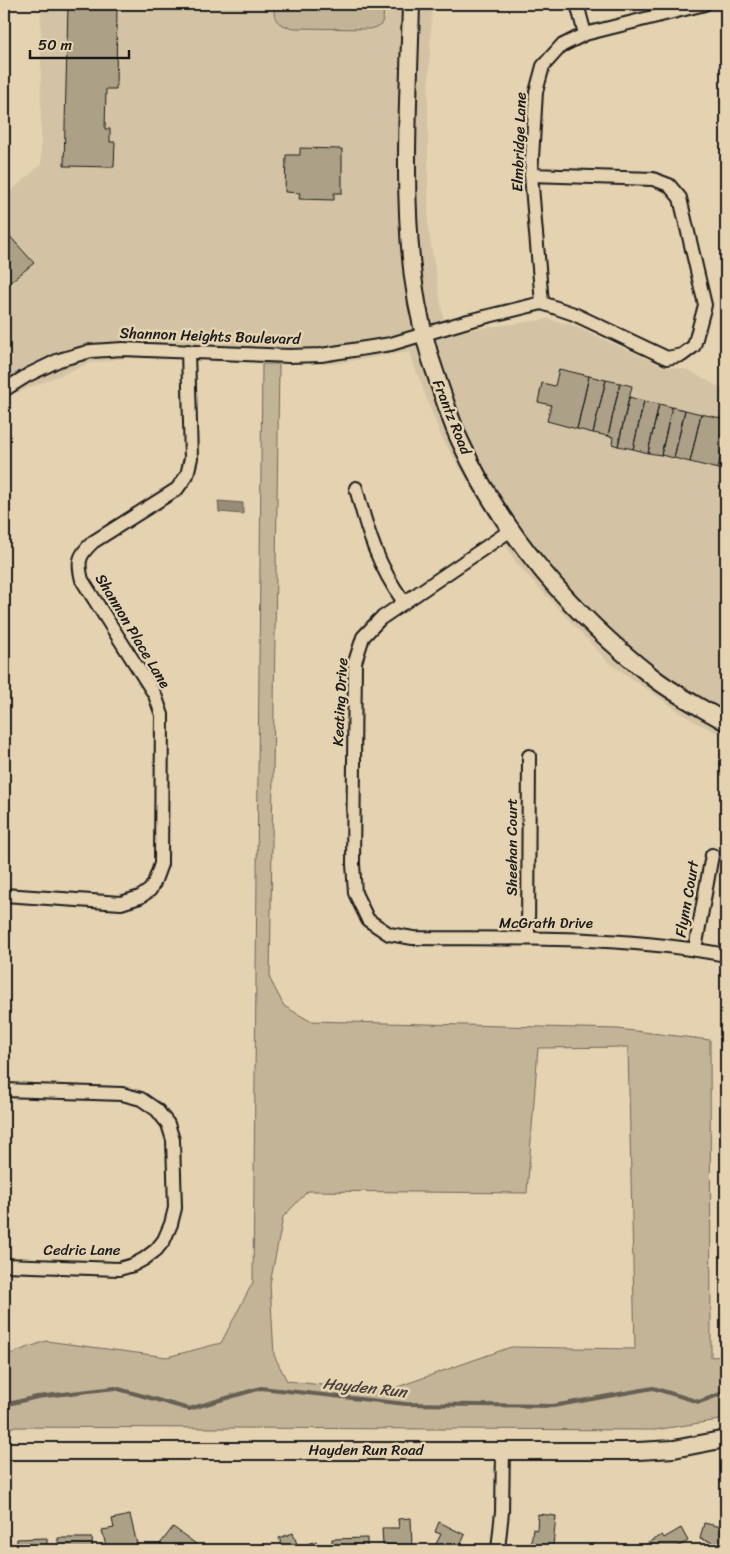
<svg xmlns="http://www.w3.org/2000/svg" width="730" height="1554" viewBox="0 0 730 1554" font-family="Sriracha,sans-serif">
	<style>
		.built { fill: #d3c3a4 }
		.green { fill: #c3b498; stroke: #70685a; fill-rule: evenodd }
		.water { fill: #978c78; stroke: #665f53 }
		.lines { fill: none; stroke-linecap: round; stroke-linejoin: round }
		.stream { stroke: #665f53; stroke-width: 4 }
		.building { fill: #aca087; stroke: #1c1c1c }
		.minor-casing { stroke: #1c1c1c; stroke-width: 16 }
		.major-casing { stroke: #1c1c1c; stroke-width: 20 }
		.minor { stroke: #e4d2b0; stroke-width: 12 }
		.major { stroke: #e4d2b0; stroke-width: 16 }
		.labels { text-anchor: middle; stroke-width: 5; stroke-linejoin: round; paint-order: stroke }
		.street-label { font-size: 15px; fill: #1c1c1c; stroke: #e4d2b0 }
		.water-label { font-size: 16px; font-style: italic; fill: #47433c; stroke: #e4d2b0 }
	</style>
	<rect width="100%" height="100%" fill="#e4d2b0"/>
	<filter id="ink" filterUnits="userSpaceOnUse"><feTurbulence type="fractalNoise" baseFrequency=".02" numOctaves="2"/><feDisplacementMap in="SourceGraphic" scale="10" xChannelSelector="R" yChannelSelector="G"/><feConvolveMatrix kernelMatrix="1 2 1 2 8 2 1 2 1" color-interpolation-filters="sRGB"/></filter>
	<g filter="url(#ink)">
		<path class="built" d="M 41,4 L 432,4 L 428,98 L 428,228 L 446,333 L 549,319 L 572,325 L 663,366 L 688,370 L 726,391 L 726,737 L 693,721 L 609,663 L 517,564 L 441,436 L 409,352 L 332,364 L 279,364 L 126,358 L 90,363 L 4,398 L 4,197 L 41,165 Z"/>
		<path class="green" d="M 274,4 L 384,4 L 383,20 L 380,26 L 370,29 L 295,28 C 277,25 273,21 274,4 Z
			M 262,364 L 279,364 L 270,979 L 284,1006 L 310,1021 L 618,1029 L 710,1040 L 711,1357 L 726,1356 L 726,1419 L 654,1430 L 4,1427 L 4,1356 L 46,1341 L 167,1357 L 221,1343 L 253,1282 ZM 628,1047 L 635,1349 L 511,1347 L 383,1392 L 287,1381 L 274,1355 L 270,1284 L 283,1217 L 308,1191 L 527,1193 L 538,1048 Z"/>
		<path class="water" d="M 218,501 L 243,503 L 243,514 L 219,512 Z"/>
		<g class="lines">
			<path class="stream" d="M 4,1405 L 37,1397 L 115,1388 L 189,1409 L 261,1388 L 406,1404 L 553,1406 L 653,1388 L 699,1402 L 726,1392"/>
		</g>
		<path class="building" d="M 68,4 L 117,4 L 116,89 L 106,89 L 105,129 L 110,129 L 110,142 L 115,142 L 114,167 L 64,166 Z
			M 300,148 L 342,149 L 342,193 L 334,193 L 334,200 L 299,199 L 300,193 L 285,192 L 286,155 L 300,155 Z
			M 6,232 L 34,263 L 4,287 L 4,233 Z
			M 559,369 L 589,376 L 577,429 L 547,421 L 551,405 L 538,402 L 542,383 L 555,386 Z
			M 589,376 L 606,380 L 593,433 L 577,429 Z
			M 606,380 L 620,383 L 608,436 L 593,433 Z
			M 620,383 L 632,386 L 618,446 L 612,444 L 613,437 L 608,436 Z
			M 629,397 L 644,401 L 633,449 L 618,446 Z
			M 644,401 L 659,404 L 648,453 L 633,449 Z
			M 659,404 L 672,407 L 661,455 L 648,453 Z
			M 672,407 L 685,410 L 674,458 L 661,455 Z
			M 685,410 L 701,414 L 690,462 L 674,458 Z
			M 701,414 L 726,419 L 726,434 L 718,469 L 690,462 Z
			M 726,434 L 726,470 L 718,469 Z
			M 538,1514 L 556,1516 L 553,1546 L 531,1544 L 533,1529 L 537,1530 Z
			M 130,1515 L 137,1544 L 116,1549 L 115,1545 L 106,1546 L 102,1530 L 114,1528 L 112,1519 Z
			M 411,1518 L 412,1550 L 402,1550 L 402,1545 L 383,1545 L 382,1528 L 399,1528 L 398,1519 Z
			M 439,1522 L 465,1535 L 458,1550 L 433,1550 L 441,1534 L 435,1532 Z
			M 704,1523 L 726,1528 L 726,1550 L 711,1546 L 712,1542 L 700,1539 Z
			M 173,1527 L 196,1544 L 192,1550 L 168,1550 L 160,1544 Z
			M 681,1528 L 688,1541 L 672,1550 L 646,1550 L 643,1546 L 662,1535 L 664,1538 Z
			M 293,1533 L 298,1547 L 316,1541 L 319,1550 L 278,1550 L 283,1548 L 279,1538 Z
			M 47,1538 L 47,1550 L 17,1550 L 17,1539 Z
			M 58,1538 L 92,1538 L 93,1550 L 58,1550 Z
			M 367,1538 L 367,1550 L 332,1550 L 332,1539 Z"/>
		<g class="lines">
			<defs>
				<path id="minor" d="M 577,4 L 585,34
					M 542,303 L 531,175 L 536,92 L 543,66 L 561,46 L 585,34 L 705,4
					M 4,390 L 28,375 L 59,360 L 91,351 L 123,349 L 289,356 L 321,355 L 391,344 L 468,321 L 542,303 L 574,314 L 667,358 L 682,355 L 694,346 L 705,305 L 680,198 L 669,185 L 653,179 L 531,175
					M 356,488 C 367,530 378,567 404,602
					M 511,530 L 380,619 L 363,637 L 355,662 L 353,864 L 355,893 L 368,920 L 389,934 L 413,938 C 518,939 623,935 726,955
					M 4,895 L 121,903 L 140,897 L 150,890 L 154,883 L 161,864 L 162,715 L 155,695 L 82,580 C 77,561 79,555 93,542 L 177,489 L 187,475 L 191,458 L 188,351
					M 528,938 L 529,756
					M 695,949 L 712,855
					M 4,1090 L 122,1094 L 141,1099 L 157,1110 L 168,1124 L 173,1140 L 175,1208 L 171,1224 L 164,1240 L 156,1250 L 144,1259 L 133,1265 L 119,1269 L 4,1265
					M 498,1550 L 502,1512 L 503,1450"/>
				<path id="major" d="M 411,4 C 409,95 402,186 413,277 C 418,316 427,351 440,387 C 447,406 452,425 461,443 C 503,535 574,616 654,678 C 676,695 702,708 726,722
					M 4,1451 L 638,1451 L 674,1449 L 726,1439"/>
			</defs>
			<use href="#minor" class="minor-casing"/>
			<use href="#major" class="major-casing"/>
			<use href="#minor" class="minor"/>
			<use href="#major" class="major"/>
		</g>
	</g>
	<g class="labels">
		<g class="street-label">
			<text transform="translate(519 142) rotate(-88)" y="5">Elmbridge Lane</text>
			<text transform="translate(210 336) rotate(2)" y="5">Shannon Heights Boulevard</text>
			<text transform="translate(452 417) rotate(68)" y="5">Frantz Road</text>
			<text transform="translate(133 631) rotate(59)" y="5">Shannon Place Lane</text>
			<text transform="translate(340 702) rotate(-87)" y="5">Keating Drive</text>
			<text transform="translate(512 847) rotate(-90)" y="5">Sheehan Court</text>
			<text transform="translate(687 899) rotate(-80)" y="5">Flynn Court</text>
			<text x="546" y="928">McGrath Drive</text>
			<text x="82" y="1255">Cedric Lane</text>
			<text x="366" y="1455">Hayden Run Road</text>
		</g>
		<g class="water-label">
			<text transform="translate(365 1387) rotate(6)" y="6">Hayden Run</text>
		</g>
	</g>
	<rect width="730" height="1554" fill="none" stroke="#e4d2b0" stroke-width="20"/>
	<rect x="10" y="10" width="710" height="1534" fill="none" stroke="#1c1c1c" stroke-width="2" filter="url(#ink)"/>
	<path d="M30 50v8h99v-8" fill="none" stroke="#1c1c1c" stroke-width="2.5"/>
	<text x="38" y="50" font-size="15" fill="#1c1c1c" stroke="#e4d2b0" stroke-width="4" paint-order="stroke">50 m</text>
</svg>
